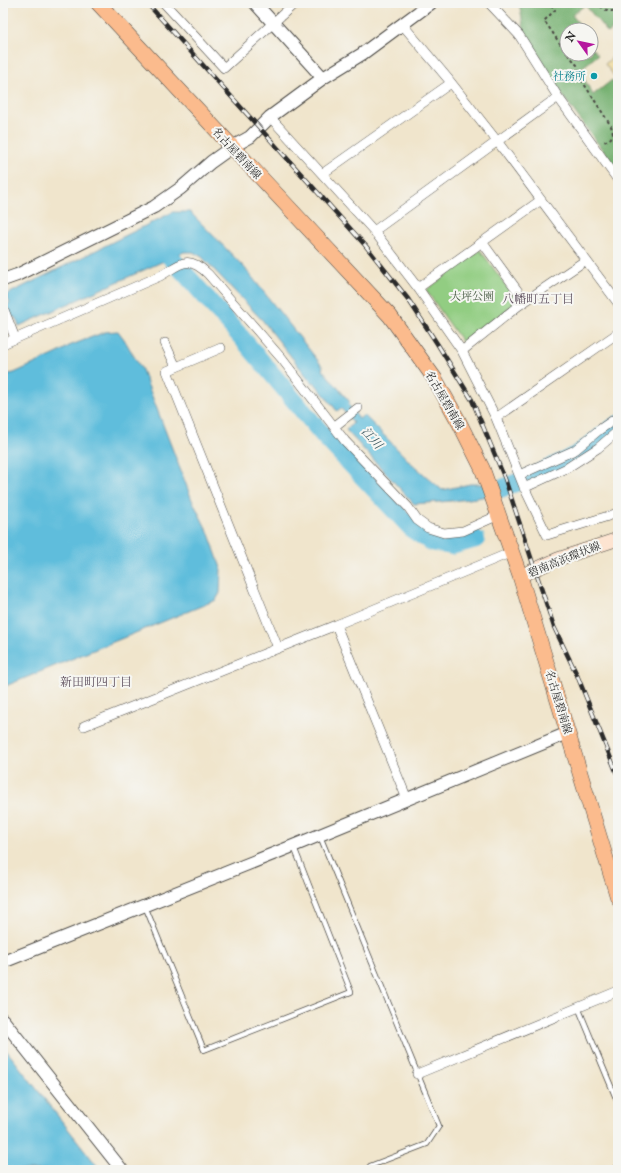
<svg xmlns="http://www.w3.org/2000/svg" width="621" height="1173" viewBox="0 0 621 1173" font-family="'IM FELL English','Noto Serif JP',serif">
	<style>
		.green { fill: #92cd82; stroke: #5e7c56 }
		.forest { fill: #75b070; stroke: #506e4e }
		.sand { fill: #eeda9e; stroke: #8c8264 }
		.water { fill: #5ebddc; stroke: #447484 }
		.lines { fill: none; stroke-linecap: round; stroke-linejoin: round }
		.river { stroke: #5ebddc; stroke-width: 18 }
		.service-casing { stroke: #494743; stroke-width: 6 }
		.minor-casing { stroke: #494743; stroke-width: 10 }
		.tertiary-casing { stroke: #494743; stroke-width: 14 }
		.secondary-casing { stroke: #494743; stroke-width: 14 }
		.primary-casing { stroke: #494743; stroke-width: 16 }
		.path { stroke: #494743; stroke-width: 2; stroke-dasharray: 3 3; stroke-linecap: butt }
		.service { stroke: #fff; stroke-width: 4.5 }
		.minor { stroke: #fff; stroke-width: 9 }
		.tertiary { stroke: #fff; stroke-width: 12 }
		.secondary { stroke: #fde4d1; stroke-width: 13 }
		.primary { stroke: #fbbb8d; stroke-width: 15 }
		.rail-casing { stroke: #2b2b2b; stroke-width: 4.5 }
		.rail { stroke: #f6f6f2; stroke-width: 3; stroke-dasharray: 9; stroke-linecap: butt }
		.culture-dot { fill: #0f9aa8; stroke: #f6f6f2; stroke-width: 1.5 }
		.labels { text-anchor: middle; stroke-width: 4; stroke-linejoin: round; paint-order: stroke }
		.culture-label { font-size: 11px; fill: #0d838f; stroke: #f6f6f2; text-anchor: end }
		.street-label { font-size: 11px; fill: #2b2b2b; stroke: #f6f6f2 }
		.park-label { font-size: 11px; fill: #4a5c45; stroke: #f6f6f2 }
		.neighbourhood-label { font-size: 12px; fill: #605260; stroke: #f6f6f2 }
		.water-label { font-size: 12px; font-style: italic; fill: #3a5760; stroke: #f6f6f2 }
	</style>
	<rect width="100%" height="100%" fill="#f6f6f2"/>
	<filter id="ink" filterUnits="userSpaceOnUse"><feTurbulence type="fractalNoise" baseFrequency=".025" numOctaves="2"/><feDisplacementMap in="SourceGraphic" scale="8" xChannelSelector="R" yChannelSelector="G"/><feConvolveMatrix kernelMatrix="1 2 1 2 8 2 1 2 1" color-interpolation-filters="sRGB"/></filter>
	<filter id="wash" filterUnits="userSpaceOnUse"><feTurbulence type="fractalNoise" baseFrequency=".012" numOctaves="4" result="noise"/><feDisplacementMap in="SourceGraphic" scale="16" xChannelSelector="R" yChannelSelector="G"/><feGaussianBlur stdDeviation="0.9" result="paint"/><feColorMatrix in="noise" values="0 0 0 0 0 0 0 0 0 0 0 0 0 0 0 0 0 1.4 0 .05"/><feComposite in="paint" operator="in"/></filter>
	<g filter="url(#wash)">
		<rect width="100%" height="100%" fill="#f0e5cc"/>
		<path class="green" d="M 480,250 L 518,302 L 463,343 L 426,290 Z"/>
		<path class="forest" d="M 519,3 L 618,3 L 618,25 L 608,33 L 585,5 L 572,15 L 584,30 L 567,30 L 567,54 L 591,54 L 591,47 L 598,55 L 579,70 L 593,95 L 612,80 L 618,87 L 618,171 L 562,95 L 524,30 Z"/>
		<path class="sand" d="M 618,52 L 618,81 L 605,64 Z"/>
		<path class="water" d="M 173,212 L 190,212 L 244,267 L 323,367 L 322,369 L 350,402 L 348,404 L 359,419 L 364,415 L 410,462 L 442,490 L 470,484 L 497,484 L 512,481 L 515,489 C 482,500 448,501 414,504 L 346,430 L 353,423 L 341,408 L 337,411 L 314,382 L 312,383 L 263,321 L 202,257 L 193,252 L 184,252 L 19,326 L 15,317 L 3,320 L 3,307 L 10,303 L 6,295 Z
			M 118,331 L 124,339 L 142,370 L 192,500 L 209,534 L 221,568 L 220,593 L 216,600 L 3,687 L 3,375 L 14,373 L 58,353 L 69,346 L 105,332 Z
			M 3,1046 L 98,1167 L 96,1170 L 3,1170 Z"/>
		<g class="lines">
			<path class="river" d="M 157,242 L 241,337 L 323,435 L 413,530 L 431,542 L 451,546 L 476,539
				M 491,490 L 500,489 L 528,478 L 578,454 L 618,424"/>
		</g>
	</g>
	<g filter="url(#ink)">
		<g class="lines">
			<defs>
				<path id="service" d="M 320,836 L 439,1126 L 427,1144 L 370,1166 L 368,1170
					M 145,906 L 204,1050 L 351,992 L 294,847
					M 578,1007 L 618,1103
					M 612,1170 L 618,1167"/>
				<path id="minor" d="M 164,3 L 224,68 L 295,3
					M 489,3 L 519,35 L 558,97 L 618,180
					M 402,24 L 449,80 L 497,141 L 618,303
					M 270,117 L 374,231 L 418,288 L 462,351 L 496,418 L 524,487 L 547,535 L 618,513
					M 322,174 L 451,83
					M 374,231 L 558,97
					M 482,242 L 525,301
					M 418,288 L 541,200
					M 3,307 L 15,338
					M 165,343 L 176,367
					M 3,344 L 160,276 C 181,264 187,254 208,274 L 282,359 L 345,441 L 408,507 L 417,520 L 428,528 L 444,533 L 463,531 L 499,515
					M 221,348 L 167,371 L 278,648
					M 462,351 L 518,306 L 586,260
					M 496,418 L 618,333
					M 335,426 L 358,408
					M 519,475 L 575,450 L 599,430 L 618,417
					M 524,488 L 567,468 L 598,448 L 618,431
					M 84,726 L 336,625
					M 407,799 L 336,625 L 512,552
					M 417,1074 L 618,991"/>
				<path id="tertiary" d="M 255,3 L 323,78
					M 3,280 L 17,275 L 154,207 L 181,188 L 211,162 L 232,147 L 250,137 L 270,117 L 323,78 L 362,54 L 431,3
					M 3,962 L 293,846 L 568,733
					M 3,1020 L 122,1170"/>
				<path id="secondary" d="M 520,576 L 558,559 L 618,539"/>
				<path id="primary" d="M 98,3 L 390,316 L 435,379 L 459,422 L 482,468 L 520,576 L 618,898"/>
			</defs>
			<use href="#service" class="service-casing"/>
			<use href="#minor" class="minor-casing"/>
			<use href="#tertiary" class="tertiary-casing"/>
			<use href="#secondary" class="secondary-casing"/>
			<use href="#primary" class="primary-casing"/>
			<path class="path" d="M 553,3 L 549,4 L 555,10 L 544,21 C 553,32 558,42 567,53
				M 595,3 L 608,11 L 618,11
				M 568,54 L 577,65 L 579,76 L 611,126 L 613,133 L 611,138 L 604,142 L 604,144"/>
			<use href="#service" class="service"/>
			<use href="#minor" class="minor"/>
			<use href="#tertiary" class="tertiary"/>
			<use href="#secondary" class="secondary"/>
			<use href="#primary" class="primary"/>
			<defs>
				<path id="rail" d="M 147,3 L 365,245 L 408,299 L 438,345 L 472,400 L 505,479 L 554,627 L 577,675 L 618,776"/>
			</defs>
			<use href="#rail" class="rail-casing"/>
			<use href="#rail" class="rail"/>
		</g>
	</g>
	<circle class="culture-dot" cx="594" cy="76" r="4"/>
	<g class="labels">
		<g class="culture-label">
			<text x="586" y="80">社務所</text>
		</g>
		<g class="street-label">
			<text transform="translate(237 153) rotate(47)" y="4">名古屋碧南線</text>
			<text transform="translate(445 400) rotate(60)" y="4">名古屋碧南線</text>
			<text transform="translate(564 559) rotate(-22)" y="4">碧南高浜環状線</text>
			<text transform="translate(559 702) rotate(73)" y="4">名古屋碧南線</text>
		</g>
		<g class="park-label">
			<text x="472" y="300">大坪公園</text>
		</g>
		<g class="neighbourhood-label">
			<text x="538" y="303">八幡町五丁目</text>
			<text x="96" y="686">新田町四丁目</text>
		</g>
		<g class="water-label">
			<text transform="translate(372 438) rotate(48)" y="4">江川</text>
		</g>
	</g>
	<rect width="621" height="1173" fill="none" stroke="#f6f6f2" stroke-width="16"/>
	<g transform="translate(579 42) rotate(303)"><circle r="19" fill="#f6f6f2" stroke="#a5a5a2"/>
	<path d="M0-3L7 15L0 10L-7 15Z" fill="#b5179e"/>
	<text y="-6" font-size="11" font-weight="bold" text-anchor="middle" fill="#2b2b2b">N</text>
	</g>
</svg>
